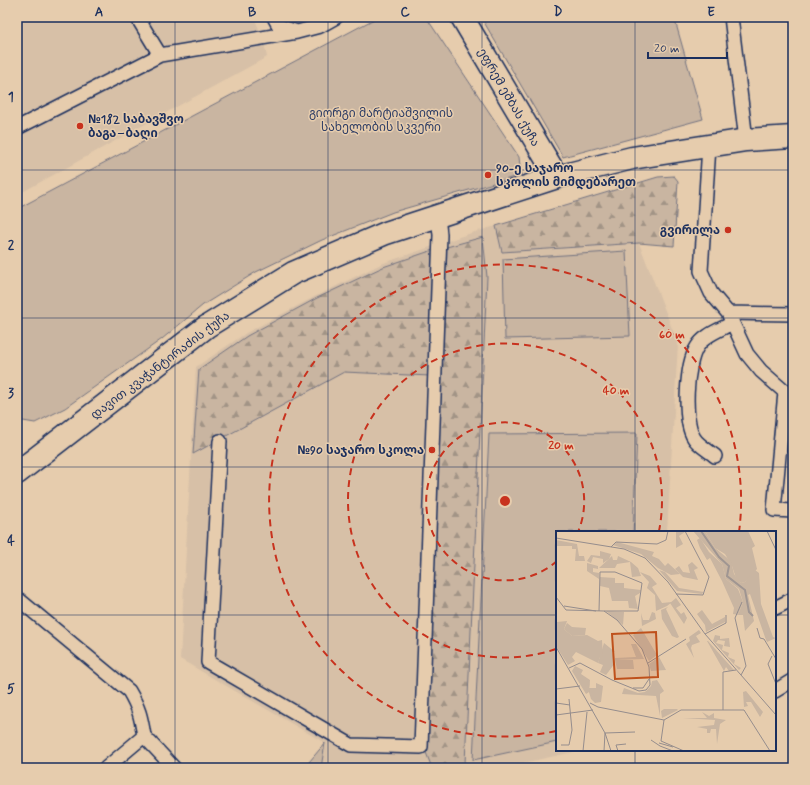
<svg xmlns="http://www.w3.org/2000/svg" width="810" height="785" viewBox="0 0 810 785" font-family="Mynerve,'Noto Sans Georgian',sans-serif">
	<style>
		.built { fill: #d7c0a7 }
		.grass { fill: url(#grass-tufts); stroke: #727280 }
		.forest { fill: url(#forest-firs); stroke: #727280 }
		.green { fill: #c9b5a1; stroke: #727280 }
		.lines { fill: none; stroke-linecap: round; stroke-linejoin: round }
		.service-casing { stroke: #1b2f5e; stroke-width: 16 }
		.minor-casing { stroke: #1b2f5e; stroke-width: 25 }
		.tertiary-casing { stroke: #1b2f5e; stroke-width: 25 }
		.service { stroke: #e6ccad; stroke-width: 13 }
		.minor { stroke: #e6ccad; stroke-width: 22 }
		.tertiary { stroke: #e6ccad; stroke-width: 22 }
		.grid { fill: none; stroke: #1b2f5e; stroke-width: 1; stroke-opacity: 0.55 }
		.ring { fill: none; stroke: #c8321e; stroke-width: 2; stroke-dasharray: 7 5 }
		.poi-dot { fill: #c8321e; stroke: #e6ccad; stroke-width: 1.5 }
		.labels { text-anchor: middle; stroke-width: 3; stroke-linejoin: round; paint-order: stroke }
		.street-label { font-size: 12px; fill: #1b2f5e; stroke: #e6ccad }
		.park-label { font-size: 12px; fill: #2c3c65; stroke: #e6ccad }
		.poi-label { font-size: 12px; font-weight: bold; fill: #1b2f5e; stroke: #e6ccad; text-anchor: start }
		.inset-river { fill: none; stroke: #a09692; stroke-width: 2 }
		.inset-road { fill: none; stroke: #958d8d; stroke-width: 1 }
		.view { fill: #bf511c; fill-opacity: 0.15; stroke: #bf511c; stroke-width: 2 }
		.inset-edge { fill: none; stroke: #1b2f5e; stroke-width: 2 }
		.centre { fill: #c8321e; stroke: #e6ccad; stroke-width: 2 }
		.ring-label { font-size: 12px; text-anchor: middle; font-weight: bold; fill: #c8321e; stroke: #e6ccad; stroke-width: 3; stroke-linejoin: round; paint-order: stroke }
		.neatline { fill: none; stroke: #1b2f5e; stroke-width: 1.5 }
		.grid-label { font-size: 13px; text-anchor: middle; font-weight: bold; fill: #1b2f5e }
	</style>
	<defs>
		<pattern id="grass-tufts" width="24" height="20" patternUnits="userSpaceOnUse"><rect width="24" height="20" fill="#c9b5a1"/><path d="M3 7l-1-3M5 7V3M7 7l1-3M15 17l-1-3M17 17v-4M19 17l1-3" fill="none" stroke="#a29486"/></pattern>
		<pattern id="forest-firs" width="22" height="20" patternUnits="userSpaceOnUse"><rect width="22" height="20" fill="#c9b5a1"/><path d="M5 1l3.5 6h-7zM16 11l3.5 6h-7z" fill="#a29486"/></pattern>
	</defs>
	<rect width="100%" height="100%" fill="#e6ccad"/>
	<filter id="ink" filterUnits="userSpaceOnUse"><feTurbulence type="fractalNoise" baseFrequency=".025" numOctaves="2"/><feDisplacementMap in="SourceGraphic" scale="8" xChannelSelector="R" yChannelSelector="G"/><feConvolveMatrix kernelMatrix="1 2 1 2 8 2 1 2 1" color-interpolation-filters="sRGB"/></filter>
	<g filter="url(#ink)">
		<path class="built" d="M 17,17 L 254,17 L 263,39 L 267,57 L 17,195 Z
			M 496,226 L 502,252 L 639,243 L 678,344 L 667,532 L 557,532 L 557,750 L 583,750 L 499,768 L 321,768 L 325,743 L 180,659 L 196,367 L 246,333 L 316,296 L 381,264 L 468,234 Z"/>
		<path class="grass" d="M 325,743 L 321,768 L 304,768 Z"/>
		<path class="forest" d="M 674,176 L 678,181 L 674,246 L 639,243 L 502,252 L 496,226 L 658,177 Z
			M 483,237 L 487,277 L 465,763 L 432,768 L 425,750 L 443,248 Z
			M 436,249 L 430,376 L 344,372 L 193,454 L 199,369 L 247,336 L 317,298 L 383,267 Z"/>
		<path class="green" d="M 378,17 L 426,17 L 519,157 L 521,175 L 393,212 L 322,240 L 256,272 L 203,305 L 162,339 L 65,408 L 35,423 L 17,420 L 17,209 Z
			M 481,17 L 674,17 L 703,119 L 563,157 Z
			M 626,251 L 630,336 L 505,339 L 503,259 Z
			M 637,433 L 633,532 L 557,532 L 557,742 L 473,760 L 489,434 Z"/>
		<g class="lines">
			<defs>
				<path id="service" d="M 137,17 L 160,55
					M 274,17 L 279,26 L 297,32 L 320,26 L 336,17
					M 731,17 L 746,140
					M 17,128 L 160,55 L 297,32
					M 709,146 L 701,271 L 711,293 L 728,313 L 747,354 L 761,371 L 785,392 L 793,392
					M 728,313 L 793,314
					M 785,392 L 774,510 L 793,511
					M 220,441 L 208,662 L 351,745 L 421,747 L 440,235 L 438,216
					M 715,456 C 709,451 698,445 694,438 C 683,421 686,364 697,347 C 704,335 720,330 732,323
					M 17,598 L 129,691 C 139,708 141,717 144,736 L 106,768
					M 775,608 L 793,599
					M 775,691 L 793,680
					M 144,736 L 174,768"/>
				<path id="minor" d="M 462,17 L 557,177"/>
				<path id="tertiary" d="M 17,473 L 206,327 L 293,273 L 386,233 L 557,177 L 632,158 L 746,140 L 793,137"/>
			</defs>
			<use href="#service" class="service-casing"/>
			<use href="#minor" class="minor-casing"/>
			<use href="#tertiary" class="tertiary-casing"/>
			<use href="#service" class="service"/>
			<use href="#minor" class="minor"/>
			<use href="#tertiary" class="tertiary"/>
		</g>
	</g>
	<path class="grid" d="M 175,17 L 175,768M 328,17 L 328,768M 482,17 L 482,768M 635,17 L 635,532M 17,170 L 793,170M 17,318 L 793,318M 17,467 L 793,467M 17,615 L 557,615M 775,615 L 793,615M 635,750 L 635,768"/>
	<g class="ring">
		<path d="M557 561A79 79 0 1 1 578 532"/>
		<path d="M556 649A157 157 0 1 1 659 531"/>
		<path d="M556 731A236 236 0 1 1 739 532"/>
	</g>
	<g class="poi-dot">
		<circle cx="80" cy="126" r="4"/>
		<circle cx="488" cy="175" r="4"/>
		<circle cx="728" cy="230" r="4"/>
		<circle cx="432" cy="450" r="4"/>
	</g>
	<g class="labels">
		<g class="street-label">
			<text transform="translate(509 97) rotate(60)" y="4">ეფრემ ეშბას ქუჩა</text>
			<text transform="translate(160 365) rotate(-37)" y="4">დავით კვაჭანტირაძის ქუჩა</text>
		</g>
		<g class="park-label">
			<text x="381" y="117">გიორგი მარტიაშვილის<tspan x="381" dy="14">სახელობის სკვერი</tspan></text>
		</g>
		<g class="poi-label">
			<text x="88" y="123">№182 საბავშვო<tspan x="88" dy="14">ბაგა–ბაღი</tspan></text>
			<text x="496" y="172">90-ე საჯარო<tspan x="496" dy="14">სკოლის მიმდებარეთ</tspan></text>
			<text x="720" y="234" text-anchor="end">გვირილა</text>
			<text x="424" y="454" text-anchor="end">№90 საჯარო სკოლა</text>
		</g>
	</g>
	<g transform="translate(556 531)">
		<rect width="220" height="220" fill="#e6ccad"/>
		<path d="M 149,0 L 192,0 L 199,15 L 196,17 L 201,38 L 189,51 L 185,52 L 180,47 L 176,35 L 169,23 L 159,17 ZM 144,7 L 153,21 L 166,33 L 170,48 L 182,58 L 187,71 L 182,84 L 177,83 L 178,77 L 166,50 L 154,27 L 151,29 L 144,17 L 141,9 ZM 44,20 L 55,23 L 53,28 L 47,32 L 47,28 L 37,26 L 35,32 L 31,30 L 35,24 L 44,25 ZM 136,31 L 142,37 L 138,39 L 142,49 L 127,46 L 119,38 L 123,35 L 127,41 L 134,42 L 132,34 ZM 84,41 L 94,45 L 101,53 L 96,56 L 106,72 L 116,71 L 111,75 L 100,80 L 99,64 L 91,57 L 93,51 ZM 11,92 L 16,96 L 30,97 L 29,104 L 16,105 L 8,98 ZM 48,112 L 59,121 L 56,121 L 59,132 L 50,144 L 44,141 L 47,134 L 42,132 ZM 34,149 L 33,157 L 40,157 L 40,152 L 47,155 L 45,171 L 39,172 L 35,168 L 32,158 ZM 101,149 L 108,160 L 104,163 L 104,185 L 100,165 L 66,163 L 68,157 L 82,162 L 89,161 L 95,155 L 96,150 Z" fill="#c9b5a1"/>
		<path d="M 120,0 L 129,1 L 123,5 L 127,13 L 120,17 ZM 137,0 L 149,0 L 159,17 L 175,30 L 178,43 L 185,52 L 189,51 L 196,41 L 199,39 L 203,42 L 205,73 L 217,106 L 220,107 L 211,111 L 210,109 L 194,63 L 192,64 L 198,90 L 189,100 L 187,84 L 182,84 L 187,71 L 183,58 L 170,48 L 166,33 ZM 0,9 L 21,13 L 23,25 L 28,25 L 29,30 L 19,30 L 20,18 L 16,18 L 16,15 L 0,15 ZM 61,11 L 98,21 L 96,25 L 103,28 L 109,35 L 112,32 L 124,43 L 115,44 L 102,37 L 85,23 L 57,14 ZM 56,25 L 57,29 L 61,29 L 62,25 L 75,31 L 82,37 L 85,45 L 76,46 L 74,31 L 61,33 L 59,37 L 43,37 ZM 31,32 L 42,35 L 42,38 L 37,37 L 37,41 L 43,42 L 43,48 L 31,40 ZM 103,39 L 109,41 L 123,57 L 148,61 L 146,63 L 121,60 ZM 120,67 L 125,74 L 120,77 L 125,83 L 128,81 L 131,87 L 128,93 L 114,72 ZM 112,76 L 110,78 L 123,106 L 121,107 L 116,105 L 106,88 L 105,79 ZM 146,79 L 156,93 L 169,86 L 169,91 L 150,101 L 149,94 L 141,83 ZM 50,80 L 68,81 L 67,94 L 51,81 ZM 96,81 L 99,82 L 100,88 L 86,95 L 85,82 L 87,89 L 93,89 ZM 0,85 L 1,91 L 11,90 L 8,98 L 16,105 L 31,104 L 42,110 L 46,109 L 47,127 L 44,126 L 42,132 L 20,121 L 16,126 L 19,130 L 12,134 L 0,115 ZM 143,99 L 145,102 L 140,105 L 144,111 L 136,114 L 135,117 L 138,127 L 130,113 L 134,110 L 133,106 ZM 159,104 L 164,105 L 164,108 L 173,107 L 174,116 L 168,115 L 169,110 L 162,109 L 160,112 L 167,114 L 166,119 L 173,122 L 172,126 L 179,129 L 178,133 L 185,137 L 183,139 L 157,110 ZM 151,110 L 152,110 L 178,139 L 173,140 L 170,136 L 168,140 ZM 75,113 L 80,113 L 88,128 L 59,129 L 59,127 L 80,126 ZM 190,160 L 207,181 L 204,186 L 195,171 L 190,171 L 192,175 L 188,176 L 187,161 ZM 108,178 L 121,178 L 122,179 L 106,187 L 105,180 ZM 146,181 L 153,185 L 158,182 L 158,187 L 170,189 L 164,193 L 161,213 L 160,198 L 155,198 L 154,202 L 151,202 L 151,198 L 141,196 L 158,194 L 159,189 L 127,187 L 151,187 Z" fill="#c9b5a1"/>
		<path d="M 44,46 L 59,47 L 59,52 L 68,52 L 68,57 L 85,59 L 84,62 L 79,65 L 82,78 L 73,77 L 72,70 L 56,70 L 53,57 L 44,55 ZM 85,97 L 101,124 L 93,130 L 77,104 ZM 103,126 L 110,139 L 95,140 L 93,133 ZM 59,129 L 77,129 L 78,138 L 61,138 ZM 19,135 L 27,139 L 25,143 L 34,149 L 33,161 L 30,163 L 16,140 Z" fill="#c9b5a1"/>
		<path class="inset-river" d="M 145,0 L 163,26 L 173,35 L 171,45 L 189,59 L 193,81 L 197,85"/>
		<path class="inset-road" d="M 211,0 L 220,19M 0,7 L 68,18 L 89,27 L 112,51 L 149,103 L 220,184M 55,16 L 60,11 L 101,13 L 110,9 L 112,0M 120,63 L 147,64 L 153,46 L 129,0M 0,66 L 10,79 L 48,80 L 61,89 L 86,118 L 93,136 L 94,154 L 90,159 L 83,160 L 56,149 L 24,132 L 13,137M 8,75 L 40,80M 43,80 L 44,41 L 59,41 L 86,52 L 82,80 L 48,80M 201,97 L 204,107 L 208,108 L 220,128M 149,103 L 170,92 L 170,84M 0,116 L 36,179M 216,125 L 212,133 L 220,153M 92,132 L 130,108M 185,144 L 190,135 L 179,87 L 186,71M 77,157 L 87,157 L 93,148M 0,158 L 24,155M 0,172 L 14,174M 34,172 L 42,176 L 108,189M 36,179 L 49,202 L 55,220M 167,179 L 167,141 L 180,139M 0,184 L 37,179M 108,189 L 125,179 L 188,179 L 214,220M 108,189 L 105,210 L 128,220M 95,209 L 104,215 L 117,220M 103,212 L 117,216M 5,214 L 13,214 L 16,199 L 13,168M 27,220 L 31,181M 48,220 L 49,202 L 79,201M 62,220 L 60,214 L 70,213"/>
		<path class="view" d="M 100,101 L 102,146 L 59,148 L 56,103 Z"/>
		<rect width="220" height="220" class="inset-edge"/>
	</g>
	<circle cx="505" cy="501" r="6" class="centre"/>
	<g class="ring-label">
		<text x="672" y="338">60 m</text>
		<text x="616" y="394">40 m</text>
		<text x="561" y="449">20 m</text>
	</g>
	<rect width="810" height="785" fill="none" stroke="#e6ccad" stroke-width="44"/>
	<path d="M648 52v6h79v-6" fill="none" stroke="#1b2f5e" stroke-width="2"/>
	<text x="654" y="52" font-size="12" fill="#1b2f5e" stroke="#e6ccad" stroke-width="3" paint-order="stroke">20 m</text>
	<rect x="22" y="22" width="766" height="741" class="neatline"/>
	<g class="grid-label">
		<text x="99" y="16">A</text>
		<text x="252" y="16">B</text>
		<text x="405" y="16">C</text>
		<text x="558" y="16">D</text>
		<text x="711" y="16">E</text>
		<text x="11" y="101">1</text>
		<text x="11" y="249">2</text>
		<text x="11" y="397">3</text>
		<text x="11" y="545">4</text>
		<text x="11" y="693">5</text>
	</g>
</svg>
